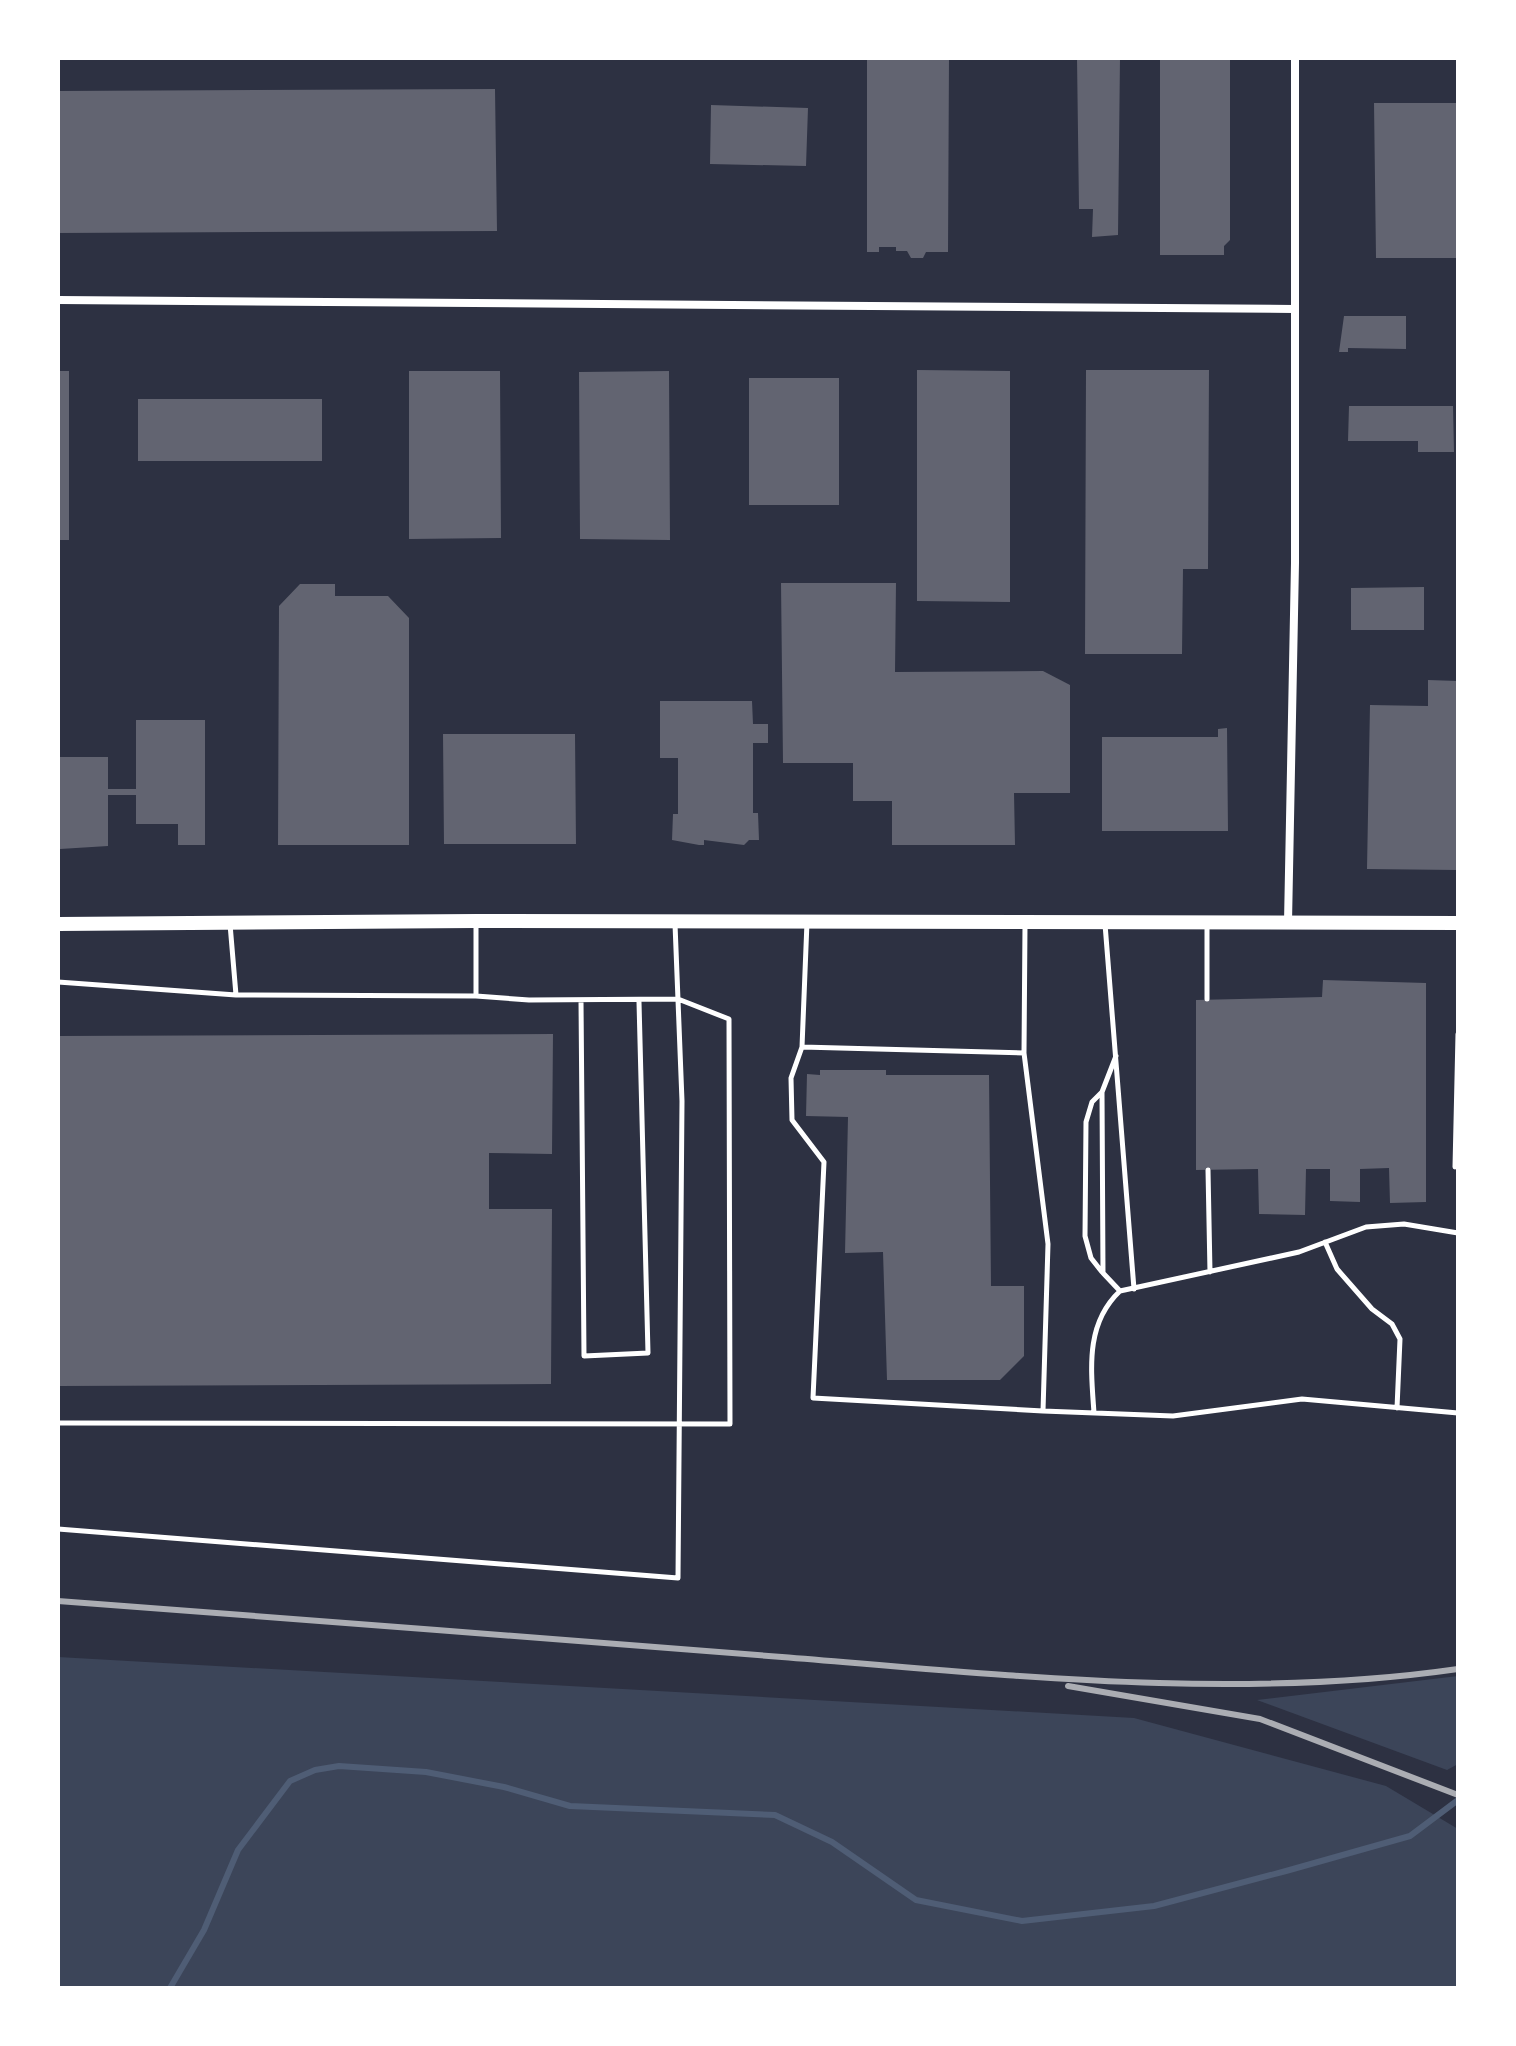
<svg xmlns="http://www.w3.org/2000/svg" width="1516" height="2046" viewBox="0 0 1516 2046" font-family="'Sofia Sans Condensed',sans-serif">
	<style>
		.green { fill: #3c4559 }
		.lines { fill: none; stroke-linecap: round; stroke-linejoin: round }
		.stream { stroke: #4f5d75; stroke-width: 6 }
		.building { fill: #626471 }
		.service { stroke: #fff; stroke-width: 5 }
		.minor { stroke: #fff; stroke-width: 8 }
		.tertiary { stroke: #fff; stroke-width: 14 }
		.rail { stroke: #abadb3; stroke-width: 6 }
	</style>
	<rect width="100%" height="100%" fill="#2d3142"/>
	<path class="green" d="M 58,1657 L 1134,1718 L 1386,1786 L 1458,1829 L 1458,1988 L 58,1988 Z
		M 1458,1676 L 1458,1764 L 1447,1770 L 1257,1700 Z"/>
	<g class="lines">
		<path class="stream" d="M 170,1988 L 204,1930 L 238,1850 L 290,1781 L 315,1770 L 339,1766 L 426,1772 L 504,1787 L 570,1806 L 775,1815 L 832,1842 L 916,1900 L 1022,1921 L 1154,1906 L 1286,1871 L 1410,1836 L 1458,1800"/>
	</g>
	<path class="building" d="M 867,58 L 949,58 L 948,252 L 926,252 L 923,258 L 911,258 L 907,251 L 896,251 L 896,247 L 879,247 L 879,252 L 867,252 Z
		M 1077,58 L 1120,58 L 1118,235 L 1092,237 L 1093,209 L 1079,209 Z
		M 1160,58 L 1230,58 L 1230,240 L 1224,246 L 1224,255 L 1160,255 Z
		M 495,89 L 497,231 L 58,233 L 58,91 Z
		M 1374,103 L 1458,103 L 1458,258 L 1376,258 Z
		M 711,105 L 808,108 L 806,166 L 710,164 Z
		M 1344,316 L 1406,316 L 1406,349 L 1348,348 L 1348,352 L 1339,352 Z
		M 917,370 L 1010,371 L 1010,602 L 917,601 Z
		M 1086,370 L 1209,370 L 1208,569 L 1183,569 L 1182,654 L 1085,654 Z
		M 58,371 L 69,371 L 69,540 L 58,540 Z
		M 409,371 L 500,371 L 501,538 L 409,539 Z
		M 669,371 L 670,540 L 580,539 L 579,372 Z
		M 749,378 L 839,378 L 839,505 L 749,505 Z
		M 138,399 L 322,399 L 322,461 L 138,461 Z
		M 1349,406 L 1453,406 L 1454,452 L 1418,452 L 1418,441 L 1348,441 Z
		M 781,583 L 896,583 L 895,672 L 1043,671 L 1070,685 L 1070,793 L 1014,793 L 1015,845 L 892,845 L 892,801 L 853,801 L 853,763 L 783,763 Z
		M 300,584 L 335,584 L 335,596 L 388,596 L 409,618 L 409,845 L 278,845 L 279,606 Z
		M 1424,587 L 1424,630 L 1351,630 L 1351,588 Z
		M 1428,680 L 1458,681 L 1456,870 L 1367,869 L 1370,705 L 1428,706 Z
		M 660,701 L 752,701 L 753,724 L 768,724 L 768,743 L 753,743 L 753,813 L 758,813 L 759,840 L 749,840 L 744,845 L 704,840 L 704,845 L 699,845 L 672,840 L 673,814 L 678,814 L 678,758 L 660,758 Z
		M 136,720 L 205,720 L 205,845 L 178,845 L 178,824 L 136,824 L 136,795 L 108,795 L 108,846 L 60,849 L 58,757 L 108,757 L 108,789 L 136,789 Z
		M 1227,728 L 1228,831 L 1102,831 L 1102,737 L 1218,737 L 1218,729 Z
		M 443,734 L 575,734 L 576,844 L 444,844 Z
		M 1323,980 L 1426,983 L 1426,1202 L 1390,1203 L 1389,1168 L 1360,1169 L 1360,1202 L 1330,1201 L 1330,1169 L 1306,1169 L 1305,1215 L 1259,1214 L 1258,1169 L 1196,1170 L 1196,1000 L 1322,997 Z
		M 553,1034 L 552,1154 L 489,1153 L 489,1209 L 552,1209 L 551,1384 L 58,1386 L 58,1036 Z
		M 820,1070 L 886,1070 L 886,1075 L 989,1075 L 991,1286 L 1024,1286 L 1024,1356 L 1000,1380 L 887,1380 L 883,1252 L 845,1253 L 848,1117 L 806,1116 L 807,1074 L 820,1075 Z"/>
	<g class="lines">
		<path class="service" d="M 807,922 L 802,1047 L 1024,1053
			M 230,924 L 236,995 L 476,996
			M 1105,924 L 1134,1289
			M 1207,924 L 1207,999
			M 58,982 L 236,995
			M 581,1000 L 584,1356 L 648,1353 L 639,1002
			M 802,1047 L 791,1078 L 792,1120 L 824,1162 L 813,1398 L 1043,1411 L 1048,1244 L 1024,1053 L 1025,926
			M 1116,1056 L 1102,1092 L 1103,1273 L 1120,1291
			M 1102,1092 L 1092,1102 L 1086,1122 L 1085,1236 L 1091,1258 L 1102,1272
			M 1455,1167 L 1458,1034
			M 1208,1170 L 1210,1272
			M 1325,1242 L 1337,1269 L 1372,1309 L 1392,1324 L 1400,1339 L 1397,1408
			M 1043,1411 L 1173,1416 L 1302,1399 L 1458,1413
			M 1094,1413 C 1091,1369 1085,1324 1120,1291 L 1299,1252 L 1366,1227 L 1404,1224 L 1458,1233
			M 58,1423 L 730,1424 L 729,1019 L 678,999 L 529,1000 L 476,996 L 476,922
			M 58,1529 L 678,1578 L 682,1101 L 675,924"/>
		<path class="minor" d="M 58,300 L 1294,309
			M 1288,923 L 1295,563 L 1295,58"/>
		<path class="tertiary" d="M 58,924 L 476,921 L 1458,923"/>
		<path class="rail" d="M 58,1601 C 299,1620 541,1637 782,1657 C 1005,1675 1236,1701 1458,1669
			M 1068,1686 L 1260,1719 L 1458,1795"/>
	</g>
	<rect width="1516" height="2046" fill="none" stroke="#ffffff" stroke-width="120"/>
</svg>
